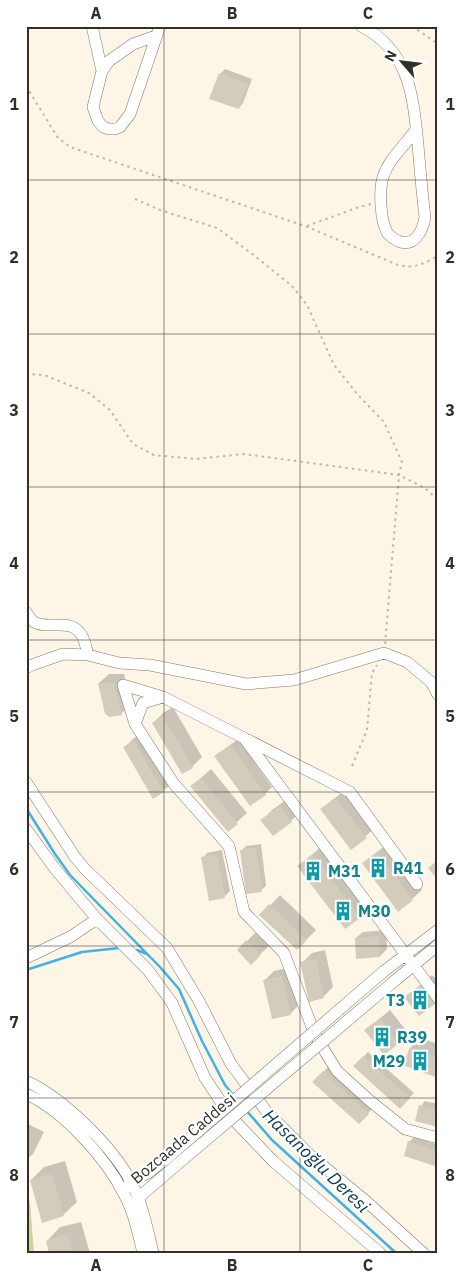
<svg xmlns="http://www.w3.org/2000/svg" width="464" height="1279" viewBox="0 0 464 1279" font-family="'IBM Plex Sans',sans-serif">
	<style>
		.green { fill: #d2d498 }
		.shadow { fill: #0003 }
		.lines { fill: none; stroke-linecap: round; stroke-linejoin: round }
		.stream { stroke: #40b1e9; stroke-width: 2.5 }
		.building { fill: #d3ccbc }
		.minor-casing { stroke: #7f796a; stroke-width: 12 }
		.path { stroke: #beb8ab; stroke-width: 2; stroke-dasharray: 2.5 4; stroke-linecap: butt }
		.minor { stroke: #fff; stroke-width: 11 }
		.minor-bridge-casing { stroke: #7f796a; stroke-width: 12; stroke-linecap: butt }
		.minor-bridge { stroke: #fff; stroke-width: 11 }
		.grid { fill: none; stroke: #322f29; stroke-width: 1; stroke-opacity: 0.55 }
		.labels { text-anchor: middle; stroke-width: 4.5; stroke-linejoin: round; paint-order: stroke }
		.culture-label { font-size: 16px; font-weight: bold; fill: #0d838f; stroke: #fff; text-anchor: start }
		.street-label { font-size: 16px; fill: #322f29; stroke: #fff }
		.water-label { font-size: 18px; font-style: italic; fill: #083a50; stroke: #fff }
		.neatline { fill: none; stroke: #322f29; stroke-width: 2 }
		.grid-label { font-size: 16px; text-anchor: middle; font-weight: bold; fill: #322f29 }
	</style>
	<rect width="100%" height="100%" fill="#fdf6e6"/>
	<path class="green" d="M 26,1191 L 30,1203 L 34,1253 L 26,1253 Z"/>
	<path class="shadow" d="M 225,69 L 252,79 L 243,103 L 239,108 L 220,74 Z
		M 109,674 L 124,674 L 131,704 L 121,714 L 99,683 Z
		M 173,707 L 202,757 L 192,767 L 182,773 L 153,723 L 163,713 Z
		M 144,732 L 173,782 L 163,791 L 124,748 L 134,738 Z
		M 238,739 L 272,787 L 265,794 L 216,756 Z
		M 211,769 L 247,813 L 228,830 L 192,786 Z
		M 347,789 L 376,827 L 351,849 L 322,809 L 332,800 Z
		M 290,797 L 301,811 L 291,821 L 262,820 L 272,810 Z
		M 388,843 L 422,890 L 412,899 L 364,863 Z
		M 261,844 L 266,886 L 261,890 L 241,851 L 246,846 Z
		M 323,845 L 369,907 L 345,928 L 299,866 Z
		M 222,850 L 230,891 L 225,896 L 203,858 L 207,853 Z
		M 280,895 L 316,930 L 297,949 L 261,915 Z
		M 386,930 L 387,949 L 380,956 L 357,957 L 356,938 L 363,932 Z
		M 257,931 L 270,945 L 251,963 L 238,950 Z
		M 325,950 L 333,987 L 323,997 L 302,963 L 312,953 Z
		M 292,967 L 300,1004 L 290,1014 L 265,980 L 274,971 Z
		M 438,971 L 438,980 L 435,974 Z
		M 432,975 L 438,981 L 438,1000 L 406,997 Z
		M 390,1010 L 408,1033 L 398,1042 L 366,1030 Z
		M 421,1038 L 438,1044 L 438,1077 L 411,1047 Z
		M 368,1052 L 414,1093 L 400,1107 L 355,1066 Z
		M 328,1067 L 373,1108 L 359,1122 L 314,1082 Z
		M 425,1101 L 438,1104 L 438,1126 L 421,1106 Z
		M 26,1123 L 44,1132 L 33,1154 L 26,1160 Z
		M 414,1137 L 438,1145 L 438,1166 L 409,1142 Z
		M 65,1161 L 77,1202 L 63,1215 L 31,1180 L 44,1167 Z
		M 81,1222 L 90,1253 L 50,1253 L 47,1241 L 60,1227 Z"/>
	<g class="lines">
		<path class="stream" d="M 26,808 L 55,854 L 70,875 L 160,967 L 179,989 L 202,1041 L 225,1085 L 234,1096
			M 137,950 L 147,954
			M 26,970 L 82,952 L 119,948
			M 246,1110 L 272,1140 L 396,1253"/>
	</g>
	<path class="building" d="M 219,73 L 248,84 L 239,109 L 209,99 Z
		M 98,683 L 114,683 L 122,715 L 110,717 L 105,714 Z
		M 163,716 L 193,768 L 182,774 L 152,723 Z
		M 134,741 L 164,792 L 153,799 L 123,747 Z
		M 230,745 L 266,795 L 250,806 L 214,756 Z
		M 201,778 L 238,824 L 228,832 L 190,786 Z
		M 336,798 L 367,838 L 351,850 L 320,809 Z
		M 280,806 L 292,822 L 273,836 L 260,820 Z
		M 256,848 L 262,892 L 246,894 L 240,850 Z
		M 377,852 L 413,900 L 398,912 L 362,863 Z
		M 217,854 L 225,898 L 209,901 L 201,857 Z
		M 313,854 L 360,918 L 345,929 L 297,866 Z
		M 438,860 L 438,880 L 428,868 Z
		M 269,904 L 307,940 L 297,950 L 259,915 Z
		M 379,936 L 380,957 L 356,959 L 355,938 Z
		M 246,940 L 261,955 L 251,965 L 237,950 Z
		M 316,959 L 324,998 L 309,1002 L 300,962 Z
		M 282,976 L 291,1015 L 272,1019 L 263,980 Z
		M 422,984 L 436,1003 L 419,1016 L 404,997 Z
		M 380,1018 L 399,1043 L 384,1055 L 364,1030 Z
		M 410,1047 L 438,1057 L 438,1078 L 403,1065 Z
		M 363,1056 L 410,1098 L 400,1109 L 353,1066 Z
		M 323,1071 L 369,1114 L 359,1124 L 312,1082 Z
		M 419,1105 L 438,1110 L 438,1127 L 415,1121 Z
		M 408,1141 L 438,1151 L 438,1167 L 404,1156 Z
		M 52,1174 L 64,1216 L 42,1223 L 30,1180 Z
		M 68,1234 L 73,1253 L 49,1253 L 46,1241 Z"/>
	<g class="lines">
		<defs>
			<path id="minor" d="M 92,26 L 102,71
				M 361,26 C 410,51 413,96 418,145 C 420,169 422,193 425,217 C 423,231 414,248 398,241 C 394,239 391,237 388,234 C 380,221 379,191 383,177 C 389,158 406,145 416,129
				M 156,36 L 133,44 L 109,61 L 102,71 L 93,107 L 98,121 L 103,127 L 109,129 L 115,129 L 120,127 L 130,114 L 160,26
				M 26,612 C 28,615 31,620 34,622 C 48,630 69,618 80,633 C 85,638 86,648 88,655
				M 26,668 L 32,665 L 63,654 L 88,655 L 119,663 L 150,665 L 246,684 L 294,680 L 384,653 L 407,662 L 431,682 L 438,695
				M 135,724 L 143,703 L 163,697
				M 248,740 L 350,792 L 417,884
				M 26,782 L 75,857 L 85,869 L 167,948 L 199,1001 L 231,1064 L 267,1112 L 311,1156 L 367,1202 L 423,1253
				M 26,829 L 56,870 L 97,919 L 148,970 L 172,1003 L 205,1078 L 231,1117 L 273,1161 L 380,1253
				M 26,958 L 70,937 L 97,919
				M 383,972 L 438,930
				M 392,983 L 438,945
				M 438,998 L 244,738 L 163,697 L 123,685 L 135,724 L 174,784 L 229,846 L 244,912 L 284,953 L 315,1035 L 337,1071 L 369,1100 L 405,1129 L 438,1138
				M 26,1081 C 65,1099 118,1151 135,1190 C 144,1210 148,1232 153,1253
				M 26,1094 C 63,1110 106,1158 124,1194 C 134,1212 138,1233 143,1253
				M 128,1187 L 130,1181 L 148,1173 L 166,1159
				M 138,1198 L 173,1168"/>
		</defs>
		<use href="#minor" class="minor-casing"/>
		<path class="path" d="M 412,26 L 438,44
			M 26,86 L 58,138 L 70,147 L 305,226 L 398,265 C 416,269 422,264 438,256
			M 135,199 L 160,210 L 217,228 L 251,253 L 292,286 L 307,305 L 334,365 L 358,395 L 384,422 L 402,462 L 399,475 L 385,645
			M 307,226 L 359,207 L 371,204
			M 26,374 L 44,375 L 89,393 L 110,410 L 133,444 L 154,455 L 196,459 L 244,454 L 399,475 L 425,488 L 438,500
			M 352,766 L 367,730 L 372,673 L 377,665"/>
		<use href="#minor" class="minor"/>
		<defs>
			<path id="minor-bridge" d="M 166,1159 L 383,972
				M 173,1168 L 392,983"/>
		</defs>
		<use href="#minor-bridge" class="minor-bridge-casing"/>
		<use href="#minor-bridge" class="minor-bridge"/>
	</g>
	<path class="grid" d="M 164,26 L 164,1253M 300,26 L 300,1253M 26,180 L 438,180M 26,334 L 438,334M 26,487 L 438,487M 26,640 L 438,640M 26,792 L 438,792M 26,946 L 438,946M 26,1098 L 438,1098"/>
	<defs>
		<symbol id="building-bare" viewBox="-9 -9 18 18"><path d="M-4-6H4V6H1V3H-1V6H-4ZM-2.5-4.3h1.7v1.8h-1.7ZM.8-4.3h1.7v1.8H.8ZM-2.5-1h1.7V.8h-1.7ZM.8-1h1.7V.8H.8Z" fill="#0f9aa8" stroke="#fff" stroke-width="2.5" paint-order="stroke"/></symbol>
	</defs>
	<g fill-rule="evenodd">
		<use href="#building-bare" x="364" y="854" width="28" height="28"/>
		<use href="#building-bare" x="299" y="857" width="28" height="28"/>
		<use href="#building-bare" x="329" y="897" width="28" height="28"/>
		<use href="#building-bare" x="406" y="986" width="28" height="28"/>
		<use href="#building-bare" x="368" y="1023" width="28" height="28"/>
		<use href="#building-bare" x="406" y="1047" width="28" height="28"/>
	</g>
	<g class="labels">
		<g class="culture-label">
			<text x="393" y="874">R41</text>
			<text x="328" y="877">M31</text>
			<text x="358" y="917">M30</text>
			<text x="405" y="1006" text-anchor="end">T3</text>
			<text x="397" y="1043">R39</text>
			<text x="405" y="1067" text-anchor="end">M29</text>
		</g>
		<g class="street-label">
			<text transform="translate(183 1138) rotate(-40)" y="6">Bozcaada Caddesi</text>
		</g>
		<g class="water-label">
			<text transform="translate(316 1161) rotate(44)" y="6">Hasanoğlu Deresi</text>
		</g>
	</g>
	<rect width="464" height="1279" fill="none" stroke="#ffffff" stroke-width="55"/>
	<g transform="translate(402 62) rotate(298)" stroke="#ffffff" stroke-width="4" paint-order="stroke">
	<path d="M0-4L9 19L0 12L-9 19Z" fill="#322f29"/>
	<text y="-8" font-size="14" font-weight="bold" text-anchor="middle" fill="#322f29">N</text>
	</g>
	<rect x="28" y="28" width="408" height="1224" class="neatline"/>
	<g class="grid-label">
		<text x="96" y="19">A</text>
		<text x="232" y="19">B</text>
		<text x="368" y="19">C</text>
		<text x="14" y="110">1</text>
		<text x="450" y="110">1</text>
		<text x="14" y="263">2</text>
		<text x="450" y="263">2</text>
		<text x="14" y="416">3</text>
		<text x="450" y="416">3</text>
		<text x="14" y="569">4</text>
		<text x="450" y="569">4</text>
		<text x="14" y="722">5</text>
		<text x="450" y="722">5</text>
		<text x="14" y="875">6</text>
		<text x="450" y="875">6</text>
		<text x="14" y="1028">7</text>
		<text x="450" y="1028">7</text>
		<text x="14" y="1181">8</text>
		<text x="450" y="1181">8</text>
		<text x="96" y="1271">A</text>
		<text x="232" y="1271">B</text>
		<text x="368" y="1271">C</text>
	</g>
</svg>
